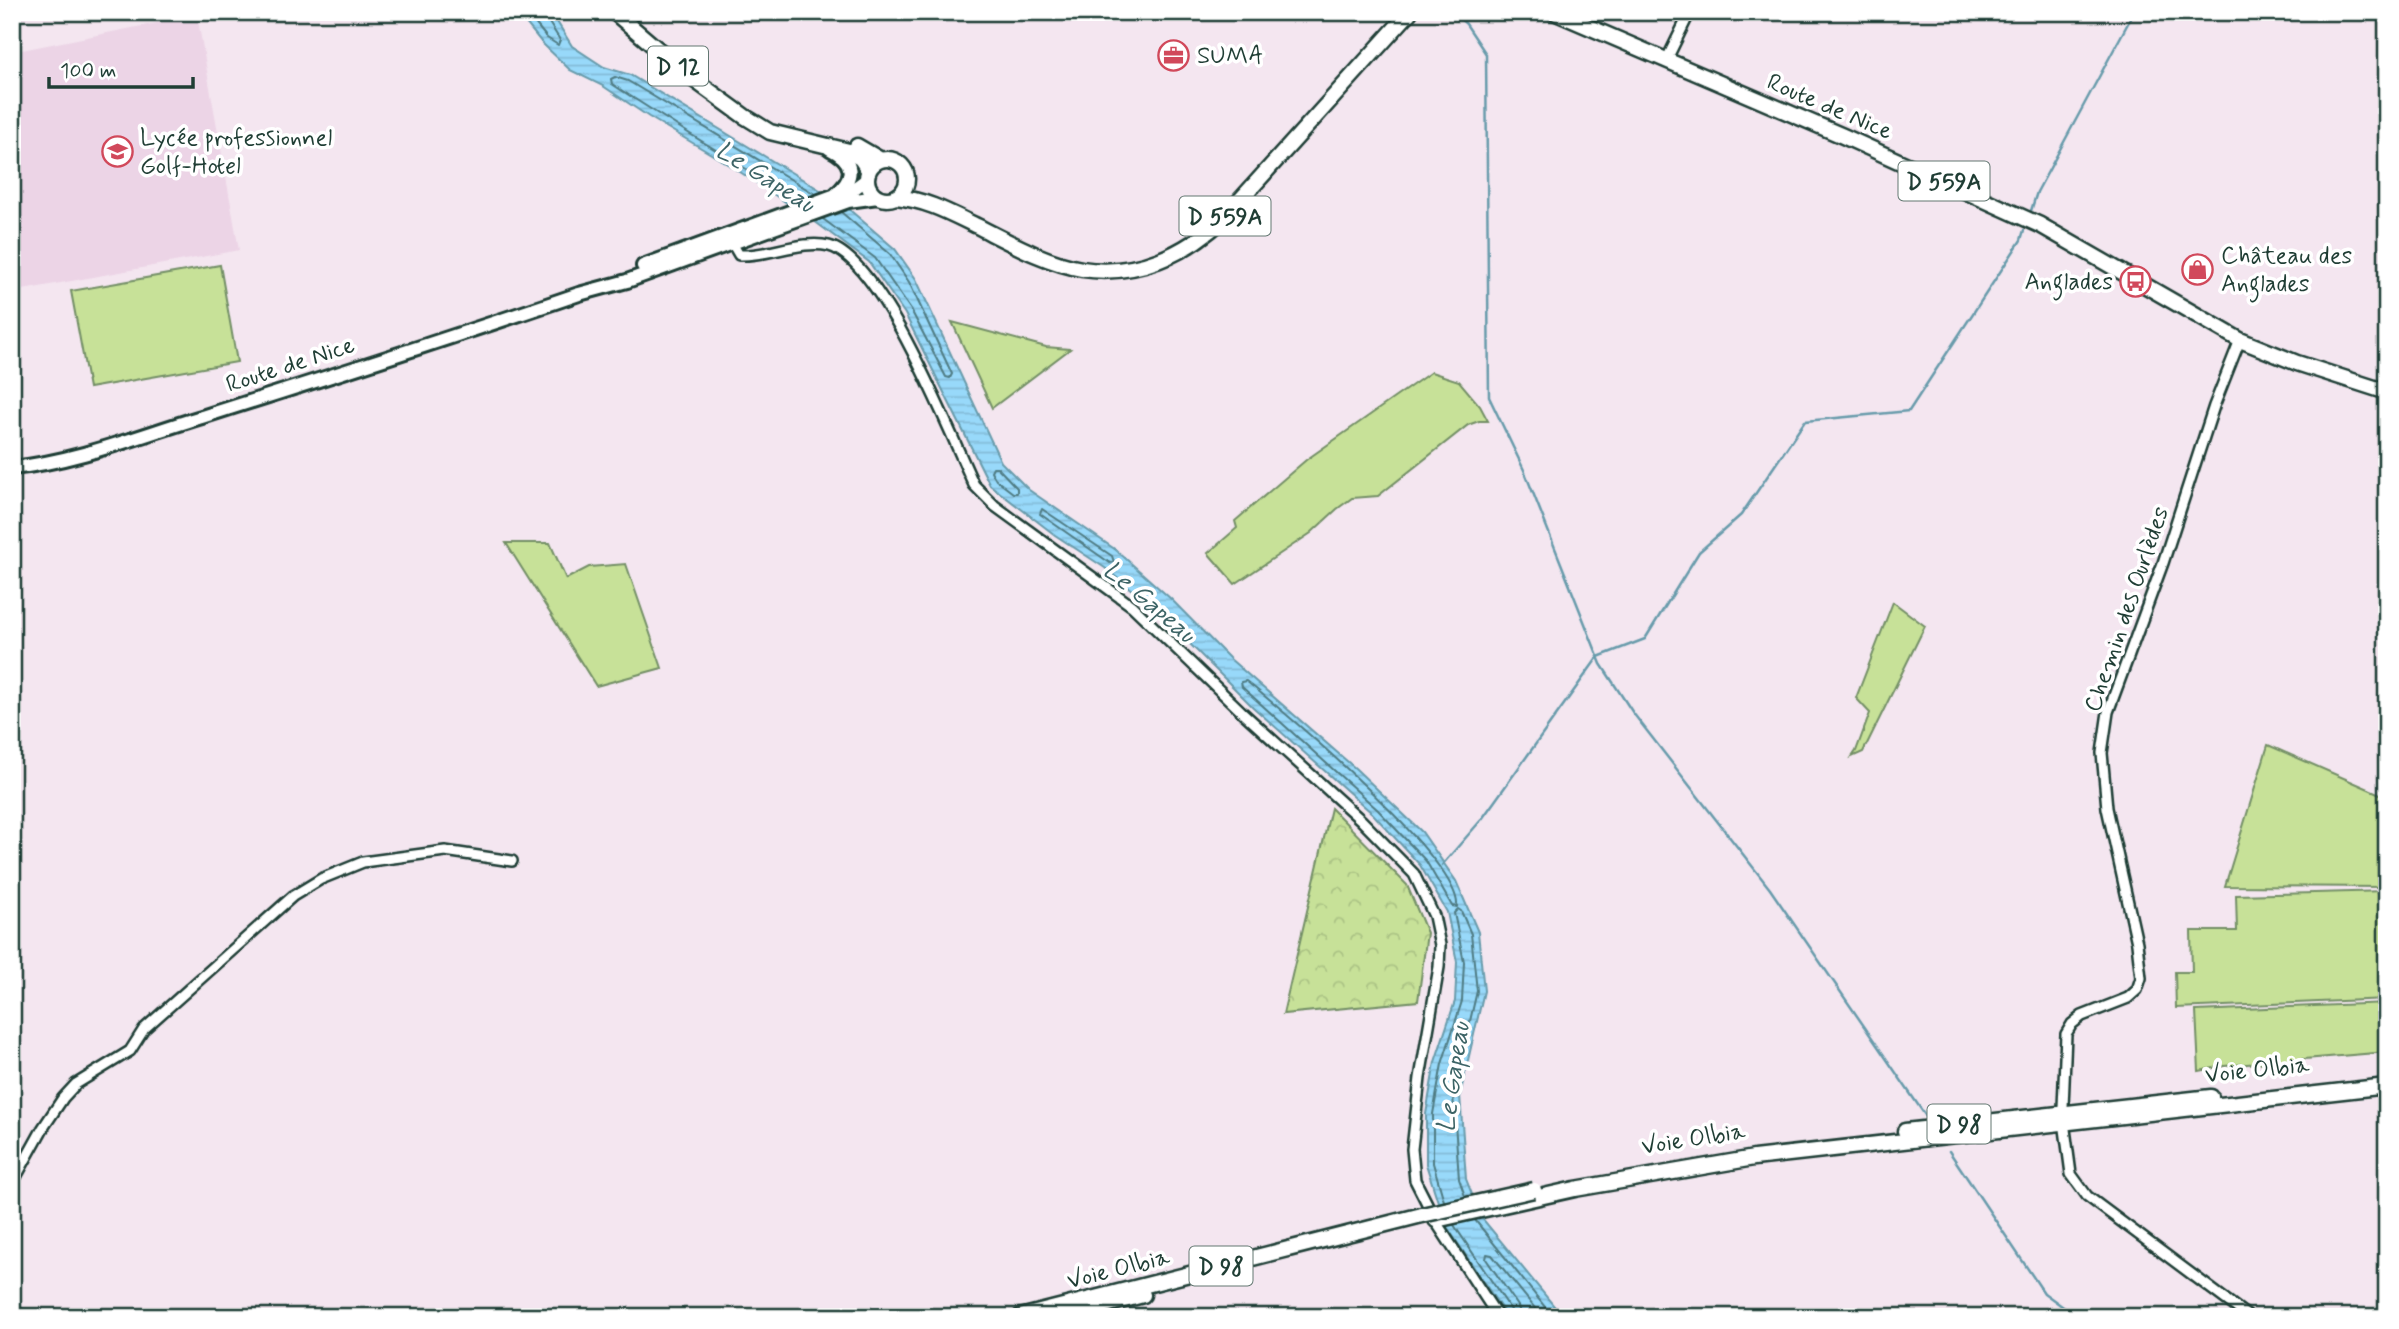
<svg xmlns="http://www.w3.org/2000/svg" width="2399" height="1329" viewBox="0 0 2399 1329" font-family="Mynerve,sans-serif">
	<style>
		.built { fill: #ecd4e6 }
		.grass { fill: #c7e198; stroke: #738f66; stroke-width: 2 }
		.forest { fill: url(#forest-crowns); stroke: #738f66; stroke-width: 2 }
		.water { fill: url(#water-rules); stroke: #689bab; stroke-width: 2 }
		.lines { fill: none; stroke-linecap: round; stroke-linejoin: round }
		.shore { stroke: #4f7b83; stroke-width: 2 }
		.stream { stroke: #689bab; stroke-width: 2.5 }
		.minor-casing { stroke: #1f3d34; stroke-width: 14 }
		.secondary-casing { stroke: #1f3d34; stroke-width: 18 }
		.primary-casing { stroke: #1f3d34; stroke-width: 19 }
		.trunk-casing { stroke: #1f3d34; stroke-width: 19 }
		.minor { stroke: #fff; stroke-width: 9 }
		.secondary { stroke: #fff; stroke-width: 12 }
		.primary { stroke: #fff; stroke-width: 14 }
		.trunk { stroke: #fff; stroke-width: 14 }
		.trunk-bridge-casing { stroke: #1f3d34; stroke-width: 19; stroke-linecap: butt }
		.trunk-bridge { stroke: #fff; stroke-width: 14 }
		.labels { text-anchor: middle; stroke-width: 7; stroke-linejoin: round; paint-order: stroke }
		.shield { fill: #fff; stroke: #627771; stroke-width: 2 }
		.shield-label { font-size: 23px; font-weight: bold; fill: #1f3d34 }
		.poi-label { font-size: 24px; fill: #1f3d34; stroke: #fff; text-anchor: start }
		.street-label { font-size: 24px; fill: #1f3d34; stroke: #fff }
		.water-label { font-size: 26px; font-style: italic; fill: #3d6466; stroke: #fff }
	</style>
	<defs>
		<pattern id="forest-crowns" width="20" height="18" patternUnits="userSpaceOnUse" patternTransform="scale(1.75)"><rect width="20" height="18" fill="#c7e198"/><path d="M2 6a3 3 0 1 1 6 0M12 15a3 3 0 1 1 6 0" fill="none" stroke="#aac284"/></pattern>
		<pattern id="water-rules" width="6" height="5" patternUnits="userSpaceOnUse" patternTransform="scale(1.75)"><rect width="6" height="5" fill="#98d9fa"/><path d="M0 2.5h6" fill="none" stroke="#83bbd7"/></pattern>
	</defs>
	<rect width="100%" height="100%" fill="#f4e6f0"/>
	<filter id="ink" filterUnits="userSpaceOnUse"><feTurbulence type="fractalNoise" baseFrequency=".0143" numOctaves="2"/><feDisplacementMap in="SourceGraphic" scale="14" xChannelSelector="R" yChannelSelector="G"/><feConvolveMatrix kernelMatrix="1 2 1 2 8 2 1 2 1" color-interpolation-filters="sRGB"/></filter>
	<g filter="url(#ink)">
		<path class="built" d="M 197,15 L 239,250 L 12,292 L 12,52 Z"/>
		<path class="grass" d="M 220,265 L 237,362 L 89,388 L 71,291 Z
			M 952,322 L 1046,347 L 1070,349 L 992,408 Z
			M 1431,372 L 1459,381 L 1480,406 L 1488,421 L 1479,421 L 1468,425 L 1378,496 L 1352,498 L 1337,509 L 1311,533 L 1235,584 L 1208,553 L 1237,528 L 1235,521 L 1306,460 Z
			M 506,543 L 550,543 L 566,579 L 589,567 L 626,564 L 662,668 L 596,686 Z
			M 1893,602 L 1925,626 L 1863,752 L 1852,757 L 1856,751 L 1870,713 L 1856,698 Z
			M 2268,745 L 2387,797 L 2387,887 L 2225,886 Z
			M 2387,891 L 2387,999 L 2176,1008 L 2175,972 L 2192,972 L 2191,931 L 2237,931 L 2236,895 Z
			M 2387,1003 L 2387,1052 L 2224,1066 L 2199,1071 L 2196,1011 Z"/>
		<path class="forest" d="M 1331,808 L 1407,885 L 1427,933 L 1418,1001 L 1283,1014 Z"/>
		<path class="water" d="M 517,12 L 551,12 L 572,46 L 604,67 L 630,75 L 817,188 L 851,211 L 895,249 L 916,279 L 1001,462 L 1029,490 L 1116,550 L 1171,599 L 1229,658 L 1356,769 L 1422,832 L 1456,881 L 1478,932 L 1484,991 L 1460,1095 L 1466,1179 L 1481,1217 L 1563,1317 L 1507,1317 L 1445,1224 L 1426,1164 L 1426,1114 L 1435,1062 L 1455,1001 L 1457,962 L 1447,912 L 1420,865 L 1373,814 L 1253,707 L 1155,609 L 1105,568 L 1055,535 L 990,485 L 905,314 L 869,262 L 814,221 L 728,164 L 649,117 L 603,86 L 570,70 L 542,43 Z"/>
		<g class="lines">
			<path class="shore" d="M 526,12 L 547,38 L 558,45 L 560,40 L 546,18 L 545,12
				M 796,201 C 735,161 672,124 612,84 L 611,79 L 615,77 L 628,81 L 815,194
				M 823,219 L 875,258 L 911,310 L 946,377 L 950,378 L 952,374 L 909,282 L 890,254 L 841,212
				M 993,467 L 997,467 L 1017,488 L 1017,493 L 1013,493 L 996,480 L 991,471 Z
				M 1042,509 L 1112,556 L 1114,562 L 1110,563 L 1040,514 Z
				M 1246,681 C 1285,712 1462,862 1457,907 L 1452,906 L 1426,861 L 1378,810 L 1242,687 L 1241,682 Z
				M 1444,1201 L 1433,1163 L 1433,1114 L 1442,1064 L 1462,1001 L 1464,962 L 1454,913 L 1458,909 L 1461,911 L 1471,934 L 1477,991 L 1453,1094 L 1459,1179 L 1465,1196
				M 1475,1220 L 1553,1317
				M 1454,1225 L 1511,1310 L 1512,1317
				M 1521,1317 L 1518,1306 L 1486,1259 L 1487,1254 L 1492,1255 L 1542,1317"/>
			<path class="stream" d="M 1453,12 L 1466,24 L 1486,54 L 1489,397 L 1524,470 L 1601,664 L 1633,713 L 1770,889 L 1927,1118
				M 2030,214 L 2037,192 L 2134,12
				M 1442,865 L 1482,819 L 1598,657 L 1645,639 L 1699,552 L 1741,515 L 1805,421 L 1909,411 L 2021,240 L 2024,230
				M 1949,1151 L 2044,1293 L 2077,1317"/>
			<defs>
				<path id="minor" d="M 1666,61 L 1690,12
					M 729,238 L 739,255 C 767,257 802,239 829,246 C 882,260 950,434 974,485 L 995,506 L 1132,606 L 1242,712 L 1361,820 L 1414,874 L 1434,916 L 1440,945 L 1439,967 L 1420,1078 L 1412,1149 L 1415,1180 L 1438,1225 L 1498,1317
					M 2063,1107 L 2066,1034 L 2072,1024 L 2082,1016 L 2128,998 L 2137,990 L 2141,978 L 2137,943 L 2107,808 L 2102,753 L 2108,712 L 2163,563 L 2214,406 L 2240,340
					M 2065,1129 L 2071,1174 L 2087,1196 L 2249,1317
					M 12,1184 L 43,1128 L 63,1098 L 76,1084 L 130,1051 L 144,1029 L 293,896 L 321,879 L 363,862 L 445,851 L 512,861
					M 12,1311 L 26,1317"/>
				<path id="secondary" d="M 830,149 C 854,161 856,177 836,194
					M 643,266 L 855,188 L 867,179
					M 12,468 C 79,461 144,434 208,415 C 332,376 456,336 579,294 L 627,281 L 848,201 L 878,197"/>
				<path id="primary" d="M 614,12 L 689,76 L 744,116 L 770,132 L 849,151 L 861,159 L 869,171
					M 1554,12 L 1843,136 L 2040,225 L 2240,340 L 2297,363 L 2387,392
					M 857,146 L 881,160
					M867 179a20 20 0 1 1 40 0a20 20 0 1 1-40 0Z
					M 896,197 C 927,200 950,213 977,226 C 1009,242 1046,263 1082,269 C 1136,277 1185,255 1224,218 L 1410,12"/>
				<path id="trunk" d="M 1905,1131 L 2211,1097
					M 1436,1220 L 1575,1189 L 1754,1158 L 2387,1086
					M 1020,1317 L 1422,1215
					M 1060,1317 L 1143,1295"/>
			</defs>
			<use href="#minor" class="minor-casing"/>
			<use href="#secondary" class="secondary-casing"/>
			<use href="#primary" class="primary-casing"/>
			<use href="#trunk" class="trunk-casing"/>
			<use href="#minor" class="minor"/>
			<use href="#secondary" class="secondary"/>
			<use href="#primary" class="primary"/>
			<use href="#trunk" class="trunk"/>
			<defs>
				<path id="trunk-bridge" d="M 1422,1215 L 1534,1190"/>
			</defs>
			<use href="#trunk-bridge" class="trunk-bridge-casing"/>
			<use href="#trunk-bridge" class="trunk-bridge"/>
		</g>
	</g>
	<defs>
		<symbol id="office-ring" viewBox="-11 -11 22 22"><circle r="9.5" fill="#fff" stroke="#d1495b" stroke-width="1.5"/><path d="M-6-3h4V-5.5h4V-3h4V5H-6ZM-1-4.5V-3h2v-1.5ZM-6 0V1H6V0Z" fill="#d1495b"/></symbol>
		<symbol id="school-ring" viewBox="-11 -11 22 22"><circle r="9.5" fill="#fff" stroke="#d1495b" stroke-width="1.5"/><path d="M0-5L7-2L0 1L-7-2ZM-4 1L0 2.5L4 1V4Q0 6-4 4Z" fill="#d1495b"/></symbol>
		<symbol id="shop-ring" viewBox="-11 -11 22 22"><circle r="9.5" fill="#fff" stroke="#d1495b" stroke-width="1.5"/><path d="M-5-2.5h2.3a2.7 3.5 0 0 1 5.4 0H5L5.5 6h-11ZM-1.5-2.5h3a1.5 2.3 0 0 0-3 0Z" fill="#d1495b"/></symbol>
		<symbol id="bus-ring" viewBox="-11 -11 22 22"><circle r="9.5" fill="#fff" stroke="#d1495b" stroke-width="1.5"/><path d="M-5-6H5V4H4V6H2V4H-2V6H-4V4H-5ZM-3.5-4V0h7V-4ZM-3.5 1.2v1.5H-2V1.2ZM2 1.2v1.5H3.5V1.2Z" fill="#d1495b"/></symbol>
	</defs>
	<g fill-rule="evenodd">
		<use href="#office-ring" x="1156" y="38" width="35" height="35"/>
		<use href="#school-ring" x="100" y="134" width="35" height="35"/>
		<use href="#shop-ring" x="2180" y="252" width="35" height="35"/>
		<use href="#bus-ring" x="2118" y="264" width="35" height="35"/>
	</g>
	<g class="labels">
		<g class="shield">
			<rect x="648" y="46.5" width="60" height="39" rx="5"/>
			<rect x="1898.5" y="161.5" width="91" height="39" rx="5"/>
			<rect x="1179.5" y="196.5" width="91" height="39" rx="5"/>
			<rect x="1927.5" y="1104.5" width="63" height="39" rx="5"/>
			<rect x="1189.5" y="1246.5" width="63" height="39" rx="5"/>
		</g>
		<g class="shield-label">
			<text x="678" y="74">D 12</text>
			<text x="1944" y="189">D 559A</text>
			<text x="1225" y="224">D 559A</text>
			<text x="1959" y="1132">D 98</text>
			<text x="1221" y="1274">D 98</text>
		</g>
		<g class="poi-label">
			<text x="1197" y="63">SUMA</text>
			<text x="140" y="145">Lycée professionnel<tspan x="140" dy="28">Golf-Hotel</tspan></text>
			<text x="2221" y="263">Château des<tspan x="2221" dy="28">Anglades</tspan></text>
			<text x="2113" y="289" text-anchor="end">Anglades</text>
		</g>
		<g class="street-label">
			<text transform="translate(1830 106) rotate(23)" y="8">Route de Nice</text>
			<text transform="translate(290 364) rotate(-18)" y="8">Route de Nice</text>
			<text transform="translate(2126 609) rotate(-71)" y="8">Chemin des Ourlèdes</text>
			<text transform="translate(2257 1069) rotate(-6)" y="8">Voie Olbia</text>
			<text transform="translate(1693 1138) rotate(-9)" y="8">Voie Olbia</text>
			<text transform="translate(1118 1268) rotate(-14)" y="8">Voie Olbia</text>
		</g>
		<g class="water-label">
			<text transform="translate(766 176) rotate(32)" y="9">Le Gapeau</text>
			<text transform="translate(1150 601) rotate(40)" y="9">Le Gapeau</text>
			<text transform="translate(1452 1077) rotate(-82)" y="9">Le Gapeau</text>
		</g>
	</g>
	<rect width="2399" height="1329" fill="none" stroke="#fff" stroke-width="42"/>
	<rect x="21" y="21" width="2357" height="1287" fill="none" stroke="#1f3d34" stroke-width="2.5" filter="url(#ink)"/>
	<path d="M49 77v10h144v-10" fill="none" stroke="#1f3d34" stroke-width="3.5"/>
	<text x="60" y="77" font-size="21" fill="#1f3d34" stroke="#ffffff" stroke-width="5" paint-order="stroke">100 m</text>
</svg>
